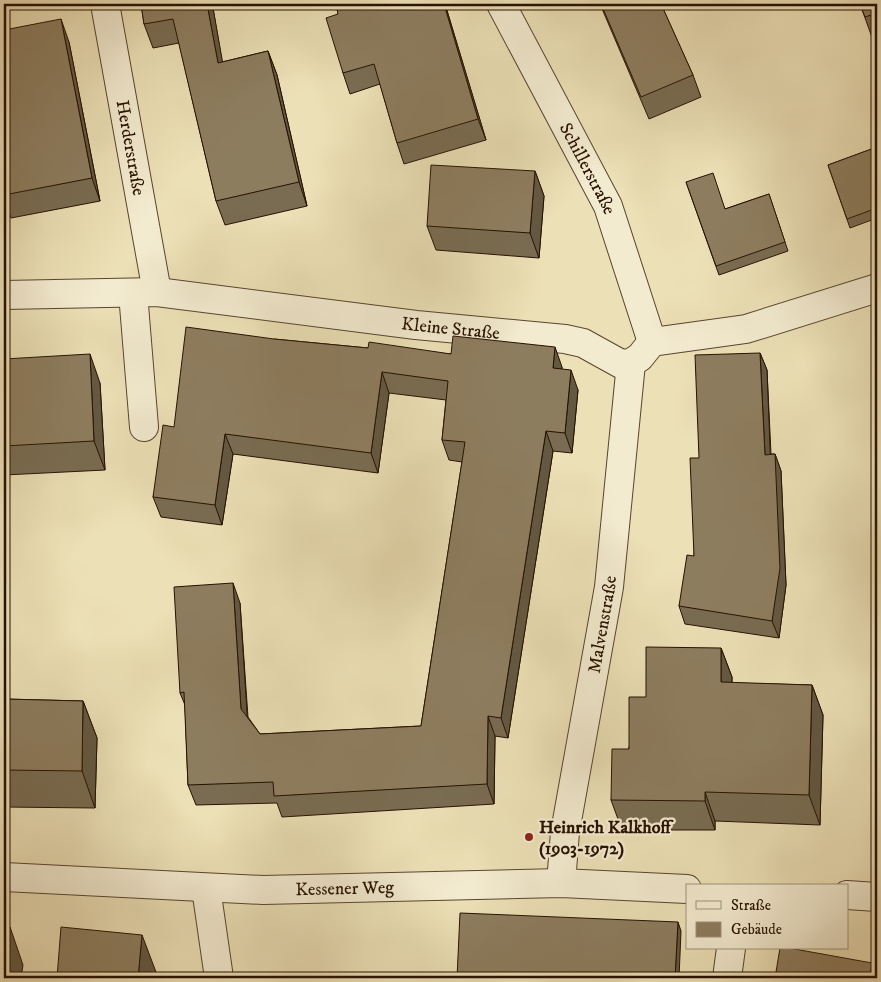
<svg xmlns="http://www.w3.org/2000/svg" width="881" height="982" viewBox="0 0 881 982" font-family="'IM FELL DW Pica',serif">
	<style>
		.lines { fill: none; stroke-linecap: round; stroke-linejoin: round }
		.minor-casing { stroke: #58452e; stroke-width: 30 }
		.minor { stroke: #f3ebd0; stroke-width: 28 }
		.wall { fill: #796c52; stroke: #261101 }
		.shaded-wall { fill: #635842; stroke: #261101 }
		.building { fill: #8d7d5f; stroke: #261101 }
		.poi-dot { fill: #8f2418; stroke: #f3ebd0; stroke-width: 2 }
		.labels { text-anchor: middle; stroke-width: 4.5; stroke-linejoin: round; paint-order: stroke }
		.street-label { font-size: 18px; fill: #261101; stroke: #f3ebd0 }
		.poi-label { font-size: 18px; font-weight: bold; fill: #261101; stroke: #f3ebd0; text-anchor: start }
	</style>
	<rect width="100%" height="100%" fill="#ece0b6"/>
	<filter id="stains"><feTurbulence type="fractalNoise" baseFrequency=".004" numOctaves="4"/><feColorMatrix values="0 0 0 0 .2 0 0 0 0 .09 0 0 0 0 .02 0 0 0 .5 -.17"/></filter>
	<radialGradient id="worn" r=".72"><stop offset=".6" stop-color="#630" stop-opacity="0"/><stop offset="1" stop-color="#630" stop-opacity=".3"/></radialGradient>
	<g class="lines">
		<defs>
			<g id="minor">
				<path id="s1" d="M 105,4 L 157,292"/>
				<path id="s2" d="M 501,4 L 608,206 L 652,342"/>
				<path d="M 133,293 L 144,427"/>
				<path id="s3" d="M 4,295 L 157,292 L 416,325 L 565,339 L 583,343 L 621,364 L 631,363 L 640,357 L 652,342 L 746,329 L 877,288"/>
				<path id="s4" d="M 4,877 L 263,890 L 561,883 L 687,889"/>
				<path id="s5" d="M 561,883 L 565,832 L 609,587 L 631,363"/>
				<path d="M 206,888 L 219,978"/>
				<path d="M 847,895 L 877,897"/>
				<path d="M 727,978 L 731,948"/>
			</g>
		</defs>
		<use href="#minor" class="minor-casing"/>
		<use href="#minor" class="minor"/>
	</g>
	<path class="wall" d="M 141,4 L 233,4 L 213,8 L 222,62 L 268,51 L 277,75 L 307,206 L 225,225 L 216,201 L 179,43 L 153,48 L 144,24 Z
		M 336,4 L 445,4 L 486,140 L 404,164 L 397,143 L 380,84 L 350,94 L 343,73 L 338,14 Z
		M 580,4 L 590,4 L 582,7 Z
		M 600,4 L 661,4 L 693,75 L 701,97 L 649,119 Z
		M 860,4 L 877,4 L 877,38 L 873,40 Z
		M 4,30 L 69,42 L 100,201 L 11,218 L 4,198 Z
		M 877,147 L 877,218 L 850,228 L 828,165 Z
		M 535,171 L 544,196 L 539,258 L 436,250 L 427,226 Z
		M 686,182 L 725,209 L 769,194 L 788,251 L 719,275 Z
		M 274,339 L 368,348 L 451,354 L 562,367 L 562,369 L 578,390 L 572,453 L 553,451 L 508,738 L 495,736 L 494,804 L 282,817 L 277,803 L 196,805 L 188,785 L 185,705 L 180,693 L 240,603 L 248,717 L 260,734 L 421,726 L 462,462 L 449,460 L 442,440 L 446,400 L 389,393 L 378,473 L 233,454 L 222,525 L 161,517 L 153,497 L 174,427 Z
		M 760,353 L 767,370 L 771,454 L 775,454 L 781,471 L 786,585 L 779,638 L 685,624 L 679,606 L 694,556 L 699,458 Z
		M 4,359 L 100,383 L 105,470 L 4,475 Z
		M 721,648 L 732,677 L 732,683 L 812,685 L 823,715 L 820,825 L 715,821 L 715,830 L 622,830 L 611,800 L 646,697 Z
		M 4,699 L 83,701 L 97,738 L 95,808 L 4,807 Z"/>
	<path class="shaded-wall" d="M 207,4 L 211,4 L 213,8 L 227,87 L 218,63 Z
		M 444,4 L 445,4 L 486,140 L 478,119 Z
		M 61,19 L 69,42 L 100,201 L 92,178 Z
		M 268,51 L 277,75 L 307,206 L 299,182 Z
		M 535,171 L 544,196 L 539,258 L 530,233 Z
		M 555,347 L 562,367 L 560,388 L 553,368 Z
		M 760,353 L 767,370 L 771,472 L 765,455 Z
		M 90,354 L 100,383 L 105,470 L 94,441 Z
		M 571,370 L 578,390 L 572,453 L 565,433 Z
		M 382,372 L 389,393 L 378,473 L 371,453 Z
		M 546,431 L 553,451 L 508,738 L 501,718 Z
		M 225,434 L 233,454 L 222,525 L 215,505 Z
		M 775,454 L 781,471 L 786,585 L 779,638 L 772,621 Z
		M 233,583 L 240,603 L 248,729 L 241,709 Z
		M 721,648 L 732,677 L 731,712 L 721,682 Z
		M 812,685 L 823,715 L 820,825 L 809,795 Z
		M 83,701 L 97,738 L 95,808 L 82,771 Z
		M 488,716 L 495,736 L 494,804 L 487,784 Z
		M 705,792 L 715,821 L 715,830 L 705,801 Z
		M 678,922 L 681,931 L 679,978 L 675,978 Z
		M 10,927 L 23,965 L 21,978 L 4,978 L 4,968 Z
		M 142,935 L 156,972 L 155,978 L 138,978 Z
		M 872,963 L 875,972 L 874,978 L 870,978 Z"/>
	<path class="building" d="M 141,4 L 207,4 L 218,63 L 268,51 L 299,182 L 216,201 L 173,19 L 144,24 Z
		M 336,4 L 444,4 L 478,119 L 397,143 L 374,64 L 343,73 L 326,18 L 338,14 Z
		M 601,4 L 661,4 L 693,75 L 641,97 Z
		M 860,4 L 877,4 L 877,13 L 865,17 Z
		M 61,19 L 92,178 L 4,195 L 4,30 Z
		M 877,147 L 877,208 L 847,219 L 828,165 Z
		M 431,165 L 535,171 L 530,233 L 427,226 Z
		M 713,173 L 725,209 L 769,194 L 785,242 L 716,266 L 686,182 Z
		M 186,327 L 274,339 L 368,348 L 369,342 L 451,354 L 453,336 L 555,347 L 553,368 L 571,370 L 565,433 L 546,431 L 501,718 L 488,716 L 487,784 L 274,796 L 273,782 L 188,785 L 184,692 L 180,693 L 174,587 L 233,583 L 241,709 L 260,734 L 421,726 L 465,442 L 442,440 L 448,381 L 382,372 L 371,453 L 225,434 L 215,505 L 153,497 L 163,425 L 174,427 Z
		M 760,353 L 765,455 L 775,454 L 780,568 L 772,621 L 679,606 L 687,555 L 694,556 L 690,458 L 699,458 L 695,355 Z
		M 90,354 L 94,441 L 4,446 L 4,359 Z
		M 646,647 L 721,648 L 721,682 L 812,685 L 809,795 L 705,792 L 705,801 L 611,800 L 612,749 L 629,749 L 629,697 L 646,697 Z
		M 4,699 L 83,701 L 82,771 L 4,770 Z
		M 460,913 L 678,922 L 675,978 L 457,978 Z
		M 4,927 L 10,927 L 4,968 Z
		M 61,927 L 142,935 L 138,978 L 57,978 Z
		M 780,948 L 789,948 L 872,963 L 870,978 L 775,978 Z"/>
	<circle class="poi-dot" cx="529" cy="837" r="5"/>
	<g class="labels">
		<g class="street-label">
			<text dy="6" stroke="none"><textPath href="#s1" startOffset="146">Herderstraße</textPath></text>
			<text dy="6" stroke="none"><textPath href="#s2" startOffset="186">Schillerstraße</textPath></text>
			<text dy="6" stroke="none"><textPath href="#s3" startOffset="449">Kleine Straße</textPath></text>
			<text dy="6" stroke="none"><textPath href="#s5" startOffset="262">Malvenstraße</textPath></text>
			<text dy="6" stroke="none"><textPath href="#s4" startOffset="341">Kessener Weg</textPath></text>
		</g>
		<g class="poi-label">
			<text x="539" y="833">Heinrich Kalkhoff<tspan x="539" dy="21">(1903-1972)</tspan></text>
		</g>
	</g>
	<rect width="881" height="982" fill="none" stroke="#ece0b6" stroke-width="20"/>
	<rect x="5" y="5" width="871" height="972" fill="none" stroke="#261101" stroke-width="2.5"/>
	<rect x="10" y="10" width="861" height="962" fill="none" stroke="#261101"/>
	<rect x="686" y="884" width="162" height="65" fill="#f3ebd0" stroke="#a1947d"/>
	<rect x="696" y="901" width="25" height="8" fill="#f3ebd0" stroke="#a1947d"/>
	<text x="731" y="910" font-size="15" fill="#261101">Straße</text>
	<rect x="696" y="922" width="25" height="15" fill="#8d7d5f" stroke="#a1947d"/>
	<text x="731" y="934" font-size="15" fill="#261101">Gebäude</text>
	<rect width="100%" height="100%" filter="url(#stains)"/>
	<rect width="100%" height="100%" fill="url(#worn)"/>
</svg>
